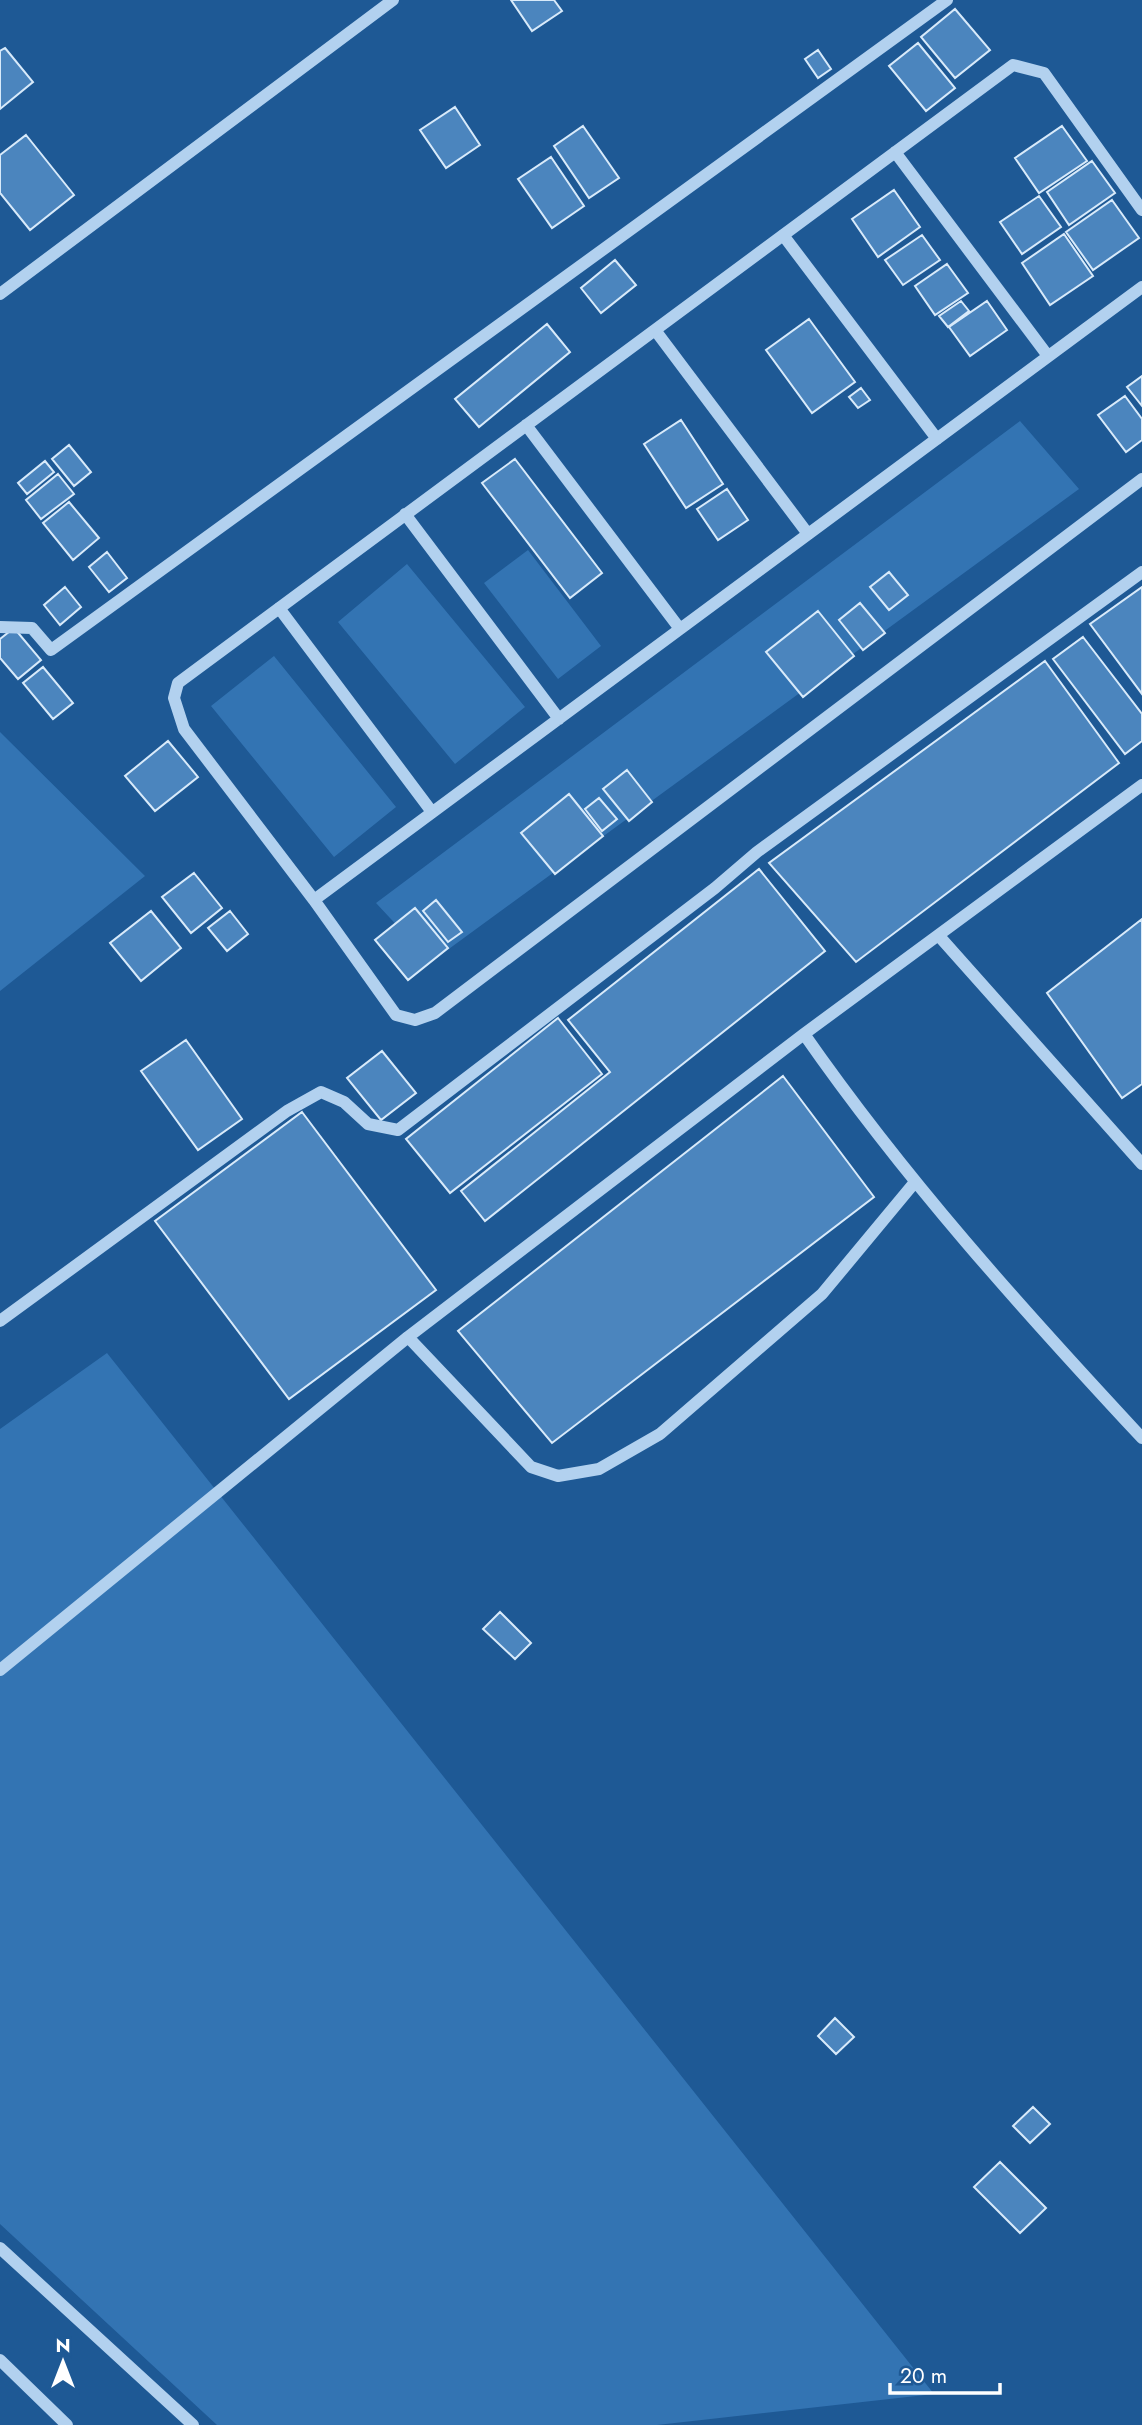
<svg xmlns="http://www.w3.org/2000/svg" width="1142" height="2425" viewBox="0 0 1142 2425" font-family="Jost,sans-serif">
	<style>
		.green { fill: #3374b3 }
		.building { fill: #4b85be; stroke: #d8eafa; stroke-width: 2 }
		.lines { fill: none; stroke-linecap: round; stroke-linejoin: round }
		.minor { stroke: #b2d1ef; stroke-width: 12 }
	</style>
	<rect width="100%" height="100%" fill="#1e5995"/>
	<path class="green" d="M 1020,421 L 1079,489 L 431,962 L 376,903 Z
		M 528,550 L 601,646 L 558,679 L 484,583 Z
		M 407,564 L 525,707 L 455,764 L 338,622 Z
		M 274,656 L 396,807 L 334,857 L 211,706 Z
		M 0,732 L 145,876 L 0,991 Z
		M 107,1353 L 934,2394 L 657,2425 L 217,2425 L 0,2224 L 0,1429 Z"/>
	<path class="building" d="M 511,0 L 554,0 L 562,11 L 532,31 Z
		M 955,9 L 990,50 L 955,78 L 921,37 Z
		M 918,43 L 955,88 L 926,111 L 889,66 Z
		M 5,48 L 33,82 L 0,109 L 0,51 Z
		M 818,50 L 831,69 L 818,78 L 805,59 Z
		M 455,107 L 480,145 L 446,168 L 420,130 Z
		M 583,126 L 619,178 L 589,198 L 554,146 Z
		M 1062,126 L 1087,161 L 1039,193 L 1015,158 Z
		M 26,135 L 74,195 L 30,230 L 0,193 L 0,155 Z
		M 551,157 L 584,206 L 552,228 L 518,179 Z
		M 1092,161 L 1115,193 L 1069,225 L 1047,192 Z
		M 894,190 L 920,227 L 878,257 L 852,219 Z
		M 1039,196 L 1061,227 L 1022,254 L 1000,222 Z
		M 1112,200 L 1139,238 L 1093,270 L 1066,232 Z
		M 1064,234 L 1093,276 L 1050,305 L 1022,263 Z
		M 922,235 L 940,260 L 903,285 L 885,260 Z
		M 615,260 L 636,285 L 601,313 L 581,288 Z
		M 947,264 L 968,293 L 935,315 L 915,286 Z
		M 961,301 L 969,311 L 948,327 L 939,316 Z
		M 987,301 L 1007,330 L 970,356 L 949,327 Z
		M 809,319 L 855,382 L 812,413 L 766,350 Z
		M 547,324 L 570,352 L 479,427 L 455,399 Z
		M 1142,376 L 1142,406 L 1127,387 Z
		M 861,388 L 870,400 L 858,408 L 849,397 Z
		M 1125,396 L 1142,419 L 1142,440 L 1126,452 L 1098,415 Z
		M 681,420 L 723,484 L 686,508 L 644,444 Z
		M 69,445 L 91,472 L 74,486 L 52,459 Z
		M 515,459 L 602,573 L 570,598 L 482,483 Z
		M 45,461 L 54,472 L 27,494 L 18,483 Z
		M 58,474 L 74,494 L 41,519 L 26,500 Z
		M 727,489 L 748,520 L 718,540 L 697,509 Z
		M 69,502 L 99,538 L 73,560 L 43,523 Z
		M 107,552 L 127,578 L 109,592 L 89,567 Z
		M 889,572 L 908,595 L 889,610 L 870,587 Z
		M 65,587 L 81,607 L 60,625 L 44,605 Z
		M 1142,587 L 1142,694 L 1090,624 Z
		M 860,603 L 885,633 L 863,650 L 839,620 Z
		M 818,611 L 854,656 L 803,697 L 766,652 Z
		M 14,628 L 41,660 L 18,679 L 0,658 L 0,639 Z
		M 1083,637 L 1142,714 L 1142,741 L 1125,754 L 1053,659 Z
		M 1045,661 L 1119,763 L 856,962 L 769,863 Z
		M 43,667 L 73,703 L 53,719 L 23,683 Z
		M 168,741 L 198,777 L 155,811 L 125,776 Z
		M 627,770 L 652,802 L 629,821 L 603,789 Z
		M 569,794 L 603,836 L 555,874 L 521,833 Z
		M 599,798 L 617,819 L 602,831 L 585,809 Z
		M 759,869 L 825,951 L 485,1221 L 461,1191 L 610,1072 L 568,1020 Z
		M 194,873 L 222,908 L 191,933 L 162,897 Z
		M 436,900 L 462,932 L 448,942 L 423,911 Z
		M 415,908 L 448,948 L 408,980 L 375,940 Z
		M 151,911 L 181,948 L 141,981 L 110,943 Z
		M 230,911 L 248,934 L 227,951 L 208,928 Z
		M 1142,919 L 1142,1084 L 1122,1098 L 1047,993 Z
		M 558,1018 L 602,1074 L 450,1193 L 406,1139 Z
		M 186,1040 L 242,1119 L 198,1150 L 141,1071 Z
		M 382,1051 L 416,1093 L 381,1120 L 347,1078 Z
		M 783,1076 L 874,1197 L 552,1443 L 458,1331 Z
		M 302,1112 L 436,1290 L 289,1399 L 155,1221 Z
		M 500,1612 L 531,1643 L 515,1659 L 483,1629 Z
		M 835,2018 L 854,2037 L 836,2054 L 818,2036 Z
		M 1033,2107 L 1050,2124 L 1030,2143 L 1013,2126 Z
		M 1000,2162 L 1046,2208 L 1020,2233 L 974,2187 Z"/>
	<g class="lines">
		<path class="minor" d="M 895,152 L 1048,356
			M 1142,210 L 1044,73 L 1013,65 L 178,683 L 174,698 L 184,729 L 314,900 L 396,1015 L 415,1020 L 435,1013 L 1142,479
			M 783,235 L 937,439
			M 0,294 L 393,0
			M 655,330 L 808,534
			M 526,425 L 680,629
			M 405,514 L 559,719
			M 279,608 L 432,812
			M 0,627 L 32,628 L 51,650 L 947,0
			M 314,900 L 1142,287
			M 939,936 L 1142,1164
			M 804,1034 C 905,1179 1022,1309 1142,1438
			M 915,1182 L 822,1294 L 660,1434 L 599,1469 L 558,1476 L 531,1467 L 408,1337 L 804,1034 L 1142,785
			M 0,1321 L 287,1111 L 321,1092 L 344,1102 L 368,1124 L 398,1130 L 715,888 L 757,852 L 1142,572
			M 0,1670 L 408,1337
			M 0,2248 L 193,2425
			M 0,2360 L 67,2425"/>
	</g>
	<g transform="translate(63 2362)" stroke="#1e5995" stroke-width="5" paint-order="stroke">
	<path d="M0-5L12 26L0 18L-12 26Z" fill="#ffffff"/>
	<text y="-10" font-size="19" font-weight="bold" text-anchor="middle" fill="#ffffff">N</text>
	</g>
	<path d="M890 2383v10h110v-10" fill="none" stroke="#ffffff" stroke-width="3.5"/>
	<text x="900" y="2383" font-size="21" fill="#ffffff" stroke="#1e5995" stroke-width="5" paint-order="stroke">20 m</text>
</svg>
